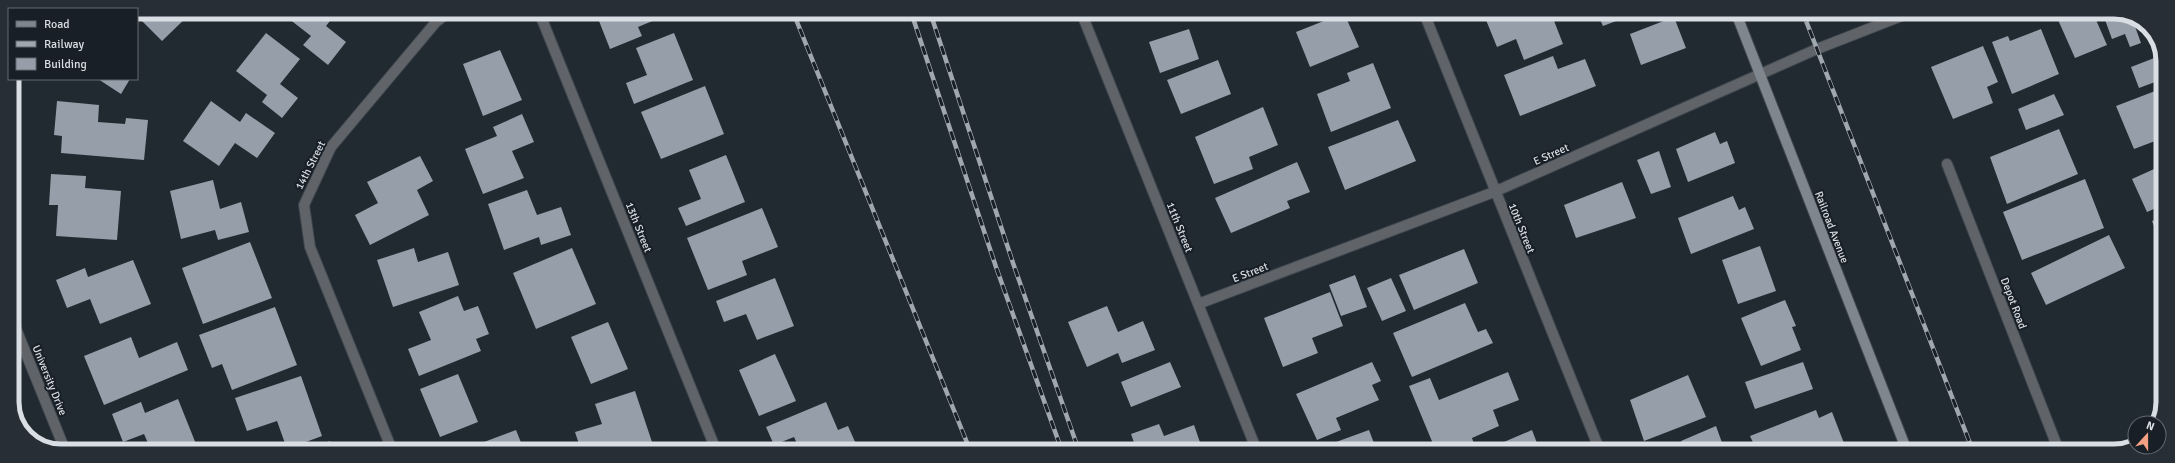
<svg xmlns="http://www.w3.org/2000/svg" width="2175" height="463" viewBox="0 0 2175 463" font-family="Signika,sans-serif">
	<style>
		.building { fill: #969fa9 }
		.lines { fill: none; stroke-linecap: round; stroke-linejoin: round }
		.street-casing { stroke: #3e464e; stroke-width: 12 }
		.secondary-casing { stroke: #3e464e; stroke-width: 12 }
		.street { stroke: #606469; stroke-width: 10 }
		.secondary { stroke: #80868d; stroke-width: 10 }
		.rail-casing { stroke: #a1a7ae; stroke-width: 4.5 }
		.rail { stroke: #181f27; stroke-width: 3; stroke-dasharray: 9; stroke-linecap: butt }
		.labels { text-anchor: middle; stroke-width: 4; stroke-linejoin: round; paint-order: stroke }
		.street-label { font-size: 11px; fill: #d9dee4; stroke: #181f27 }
		.rim { fill: none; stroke: #d9dee4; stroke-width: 5 }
	</style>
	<rect width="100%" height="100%" fill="#212931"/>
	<path class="building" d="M 137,12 L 192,12 L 162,41 L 137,16 Z
		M 286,12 L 337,12 L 326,26 L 346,42 L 328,65 L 303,45 L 311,36 L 284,15 Z
		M 621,12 L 674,12 L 638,27 L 642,36 L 610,49 L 599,21 Z
		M 1268,13 L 1314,13 L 1293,21 L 1290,14 L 1272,21 Z
		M 1344,13 L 1359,47 L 1310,67 L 1296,32 Z
		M 1505,13 L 1551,13 L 1563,44 L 1524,60 L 1516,39 L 1497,47 L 1486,20 Z
		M 1597,13 L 1637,13 L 1603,26 Z
		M 2055,13 L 2093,13 L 2107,45 L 2075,58 Z
		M 2114,13 L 2123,13 L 2132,18 L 2141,43 L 2130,47 L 2125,34 L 2112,39 L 2104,17 Z
		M 1674,17 L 1686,48 L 1641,65 L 1630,34 Z
		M 2144,25 L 2151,29 L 2152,33 L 2149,35 Z
		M 1189,29 L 1199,59 L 1160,73 L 1149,42 Z
		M 2041,29 L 2059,74 L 2012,94 L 1992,42 L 2008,36 L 2010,41 Z
		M 266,33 L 300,59 L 280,84 L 298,98 L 282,118 L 262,102 L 267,95 L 236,71 Z
		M 674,33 L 693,80 L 634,104 L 626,83 L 647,75 L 636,48 Z
		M 1983,46 L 1998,82 L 1987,87 L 1993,103 L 1953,119 L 1931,67 Z
		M 500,50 L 522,100 L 483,116 L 463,64 Z
		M 2162,55 L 2163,79 L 2139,88 L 2131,67 Z
		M 1553,56 L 1558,69 L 1585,59 L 1596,86 L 1520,116 L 1504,75 Z
		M 1218,60 L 1231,94 L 1181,114 L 1167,80 Z
		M 1373,63 L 1391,108 L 1331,132 L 1317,94 L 1350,81 L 1347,73 Z
		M 98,79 L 130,79 L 121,94 Z
		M 705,86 L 724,134 L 661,159 L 641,112 Z
		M 2163,88 L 2163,138 L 2134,149 L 2116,106 Z
		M 2054,94 L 2064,115 L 2026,130 L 2018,109 Z
		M 57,101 L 99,105 L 98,122 L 125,124 L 126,118 L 148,120 L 144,160 L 61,153 L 62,136 L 54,135 Z
		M 211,101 L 240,122 L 246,113 L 275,133 L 257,158 L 235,143 L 219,166 L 183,141 Z
		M 1263,107 L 1278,145 L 1249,157 L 1253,169 L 1214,184 L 1195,137 Z
		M 522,114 L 534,142 L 512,151 L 524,178 L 483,194 L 465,149 L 497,136 L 493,127 Z
		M 1398,120 L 1416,161 L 1345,190 L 1328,147 Z
		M 2059,129 L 2078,174 L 2007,204 L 1990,157 Z
		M 1715,132 L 1720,144 L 1727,141 L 1735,163 L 1688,182 L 1676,149 Z
		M 1659,151 L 1671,187 L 1651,194 L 1637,160 Z
		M 726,155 L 745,202 L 686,226 L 678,208 L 701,199 L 689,170 Z
		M 420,156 L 433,181 L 417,190 L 429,215 L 370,245 L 355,215 L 378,203 L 367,182 Z
		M 1297,162 L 1310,192 L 1287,201 L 1290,208 L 1231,233 L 1215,198 Z
		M 2163,165 L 2163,205 L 2147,212 L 2132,179 Z
		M 51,174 L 86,176 L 85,188 L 121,191 L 117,240 L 56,236 L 58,205 L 49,205 Z
		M 2085,179 L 2104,228 L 2022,260 L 2003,212 Z
		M 213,180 L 220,209 L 241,202 L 249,232 L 218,240 L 215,230 L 181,239 L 170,191 Z
		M 1622,182 L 1636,218 L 1576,238 L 1564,205 Z
		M 527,190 L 537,215 L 561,207 L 571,235 L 541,245 L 539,237 L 504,250 L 488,204 Z
		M 1733,196 L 1739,210 L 1745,207 L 1754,229 L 1691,254 L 1678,218 Z
		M 762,208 L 778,247 L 742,261 L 747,275 L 708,290 L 687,238 Z
		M 2163,217 L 2162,247 L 2152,221 Z
		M 2109,235 L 2125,268 L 2046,305 L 2031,273 Z
		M 250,242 L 272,298 L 203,324 L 182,268 Z
		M 1760,246 L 1776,291 L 1738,304 L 1722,260 Z
		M 414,248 L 418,262 L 448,252 L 459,285 L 393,307 L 377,260 Z
		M 572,248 L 596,304 L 536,329 L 513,273 Z
		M 1464,249 L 1478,283 L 1414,310 L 1399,275 Z
		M 133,260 L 151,304 L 100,324 L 90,299 L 67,308 L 56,280 L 85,268 L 88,277 Z
		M 1355,275 L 1367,307 L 1341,316 L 1329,285 Z
		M 775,278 L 794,326 L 757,340 L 746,314 L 724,322 L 716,301 Z
		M 1391,278 L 1406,311 L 1382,321 L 1367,288 Z
		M 1330,292 L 1343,326 L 1312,338 L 1318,353 L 1283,367 L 1264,318 Z
		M 458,296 L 464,311 L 478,306 L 489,334 L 476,339 L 481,351 L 419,376 L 408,349 L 431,340 L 419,312 Z
		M 1785,300 L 1796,326 L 1792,327 L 1801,350 L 1761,366 L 1741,318 Z
		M 1465,303 L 1478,332 L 1486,329 L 1493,343 L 1412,377 L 1393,333 Z
		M 1107,306 L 1118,332 L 1143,321 L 1155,350 L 1122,363 L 1118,353 L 1087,367 L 1068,322 Z
		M 275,307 L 297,365 L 232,390 L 222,364 L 212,368 L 199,335 Z
		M 608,322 L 628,369 L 591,384 L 571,337 Z
		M 131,337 L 139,358 L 177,342 L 188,370 L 104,405 L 84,356 Z
		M 775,354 L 796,401 L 759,416 L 739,370 Z
		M 1170,362 L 1181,387 L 1131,407 L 1121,382 Z
		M 1372,362 L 1381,381 L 1372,385 L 1379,400 L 1336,418 L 1341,430 L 1317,440 L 1296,394 Z
		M 1803,362 L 1813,389 L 1755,409 L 1745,382 Z
		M 1508,372 L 1519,400 L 1493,410 L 1499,426 L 1472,438 L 1474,444 L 1458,451 L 1436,451 L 1409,386 L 1430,378 L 1439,400 Z
		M 458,374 L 478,422 L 440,437 L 420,389 Z
		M 1688,375 L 1706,417 L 1644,441 L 1630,400 Z
		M 301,376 L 322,436 L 287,449 L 277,421 L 247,431 L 235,398 Z
		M 635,391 L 652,442 L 627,450 L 581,450 L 575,432 L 602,424 L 595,404 Z
		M 178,399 L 196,444 L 180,450 L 151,450 L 144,434 L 123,442 L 112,414 L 141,402 L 145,413 Z
		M 826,402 L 838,430 L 848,426 L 856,444 L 841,450 L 800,450 L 794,437 L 774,445 L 766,427 Z
		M 1816,410 L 1819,418 L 1832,412 L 1847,451 L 1757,451 L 1750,436 Z
		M 1159,424 L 1164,436 L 1194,425 L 1203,451 L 1137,451 L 1131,434 Z
		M 1716,426 L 1725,451 L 1686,451 L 1681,441 Z
		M 516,430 L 524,450 L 477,450 L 476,445 Z
		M 1369,430 L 1377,451 L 1314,451 L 1314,450 Z
		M 1532,430 L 1540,451 L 1483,451 Z
		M 330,441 L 334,450 L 307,450 Z"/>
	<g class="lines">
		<defs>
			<path id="street" d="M 539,12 L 716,450
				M 1081,12 L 1257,451
				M 1424,13 L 1600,451
				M 1947,164 L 2059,451
				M 1198,304 L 1494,192 L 1817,49 L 1909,13
				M 12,319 L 65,450
				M 392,450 L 310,247 L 304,205 L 331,147 L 436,22 L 449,12"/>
			<path id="secondary" d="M 1736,13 L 1907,451"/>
		</defs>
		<use href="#street" class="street-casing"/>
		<use href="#secondary" class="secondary-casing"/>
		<use href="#street" class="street"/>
		<use href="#secondary" class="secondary"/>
		<defs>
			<path id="rail" d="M 793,12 L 970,450
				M 911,12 L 996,267 L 1062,451
				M 930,12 L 1013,263 L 1079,451
				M 1803,13 L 1973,451"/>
		</defs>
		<use href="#rail" class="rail-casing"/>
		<use href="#rail" class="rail"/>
	</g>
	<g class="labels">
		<g class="street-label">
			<text transform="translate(1551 154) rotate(-24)" y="4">E Street</text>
			<text transform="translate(310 165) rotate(-63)" y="4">14th Street</text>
			<text transform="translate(639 227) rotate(68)" y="4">13th Street</text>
			<text transform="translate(1180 227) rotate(68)" y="4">11th Street</text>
			<text transform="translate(1832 227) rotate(69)" y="4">Railroad Avenue</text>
			<text transform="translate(1522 228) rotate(68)" y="4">10th Street</text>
			<text transform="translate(1250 272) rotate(-21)" y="4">E Street</text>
			<text transform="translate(2014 303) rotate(69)" y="4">Depot Road</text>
			<text transform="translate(50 380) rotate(68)" y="4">University Drive</text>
		</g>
	</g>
	<path d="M0 0H2175V463H0ZM61 19H2114A42 42 0 0 1 2156 61V402A42 42 0 0 1 2114 444H61A42 42 0 0 1 19 402V61A42 42 0 0 1 61 19Z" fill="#272e36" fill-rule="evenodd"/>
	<path class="rim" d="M61 19H2114A42 42 0 0 1 2156 61V402A42 42 0 0 1 2114 444H61A42 42 0 0 1 19 402V61A42 42 0 0 1 61 19Z"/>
	<rect x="8" y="8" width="130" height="72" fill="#181f27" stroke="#656b73"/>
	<rect x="16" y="21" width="20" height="6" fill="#80868d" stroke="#656b73"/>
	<text x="44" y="28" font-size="12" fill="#d9dee4">Road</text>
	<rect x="16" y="41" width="20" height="6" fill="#a1a7ae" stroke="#656b73"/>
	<text x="44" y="48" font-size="12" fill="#d9dee4">Railway</text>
	<rect x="16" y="58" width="20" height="12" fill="#969fa9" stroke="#656b73"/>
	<text x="44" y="68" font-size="12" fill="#d9dee4">Building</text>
	<g transform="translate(2147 435) rotate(21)"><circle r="19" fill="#181f27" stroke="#656b73"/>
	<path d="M0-3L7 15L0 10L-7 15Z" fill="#f3a082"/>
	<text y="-6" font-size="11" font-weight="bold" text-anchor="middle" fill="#d9dee4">N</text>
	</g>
</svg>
